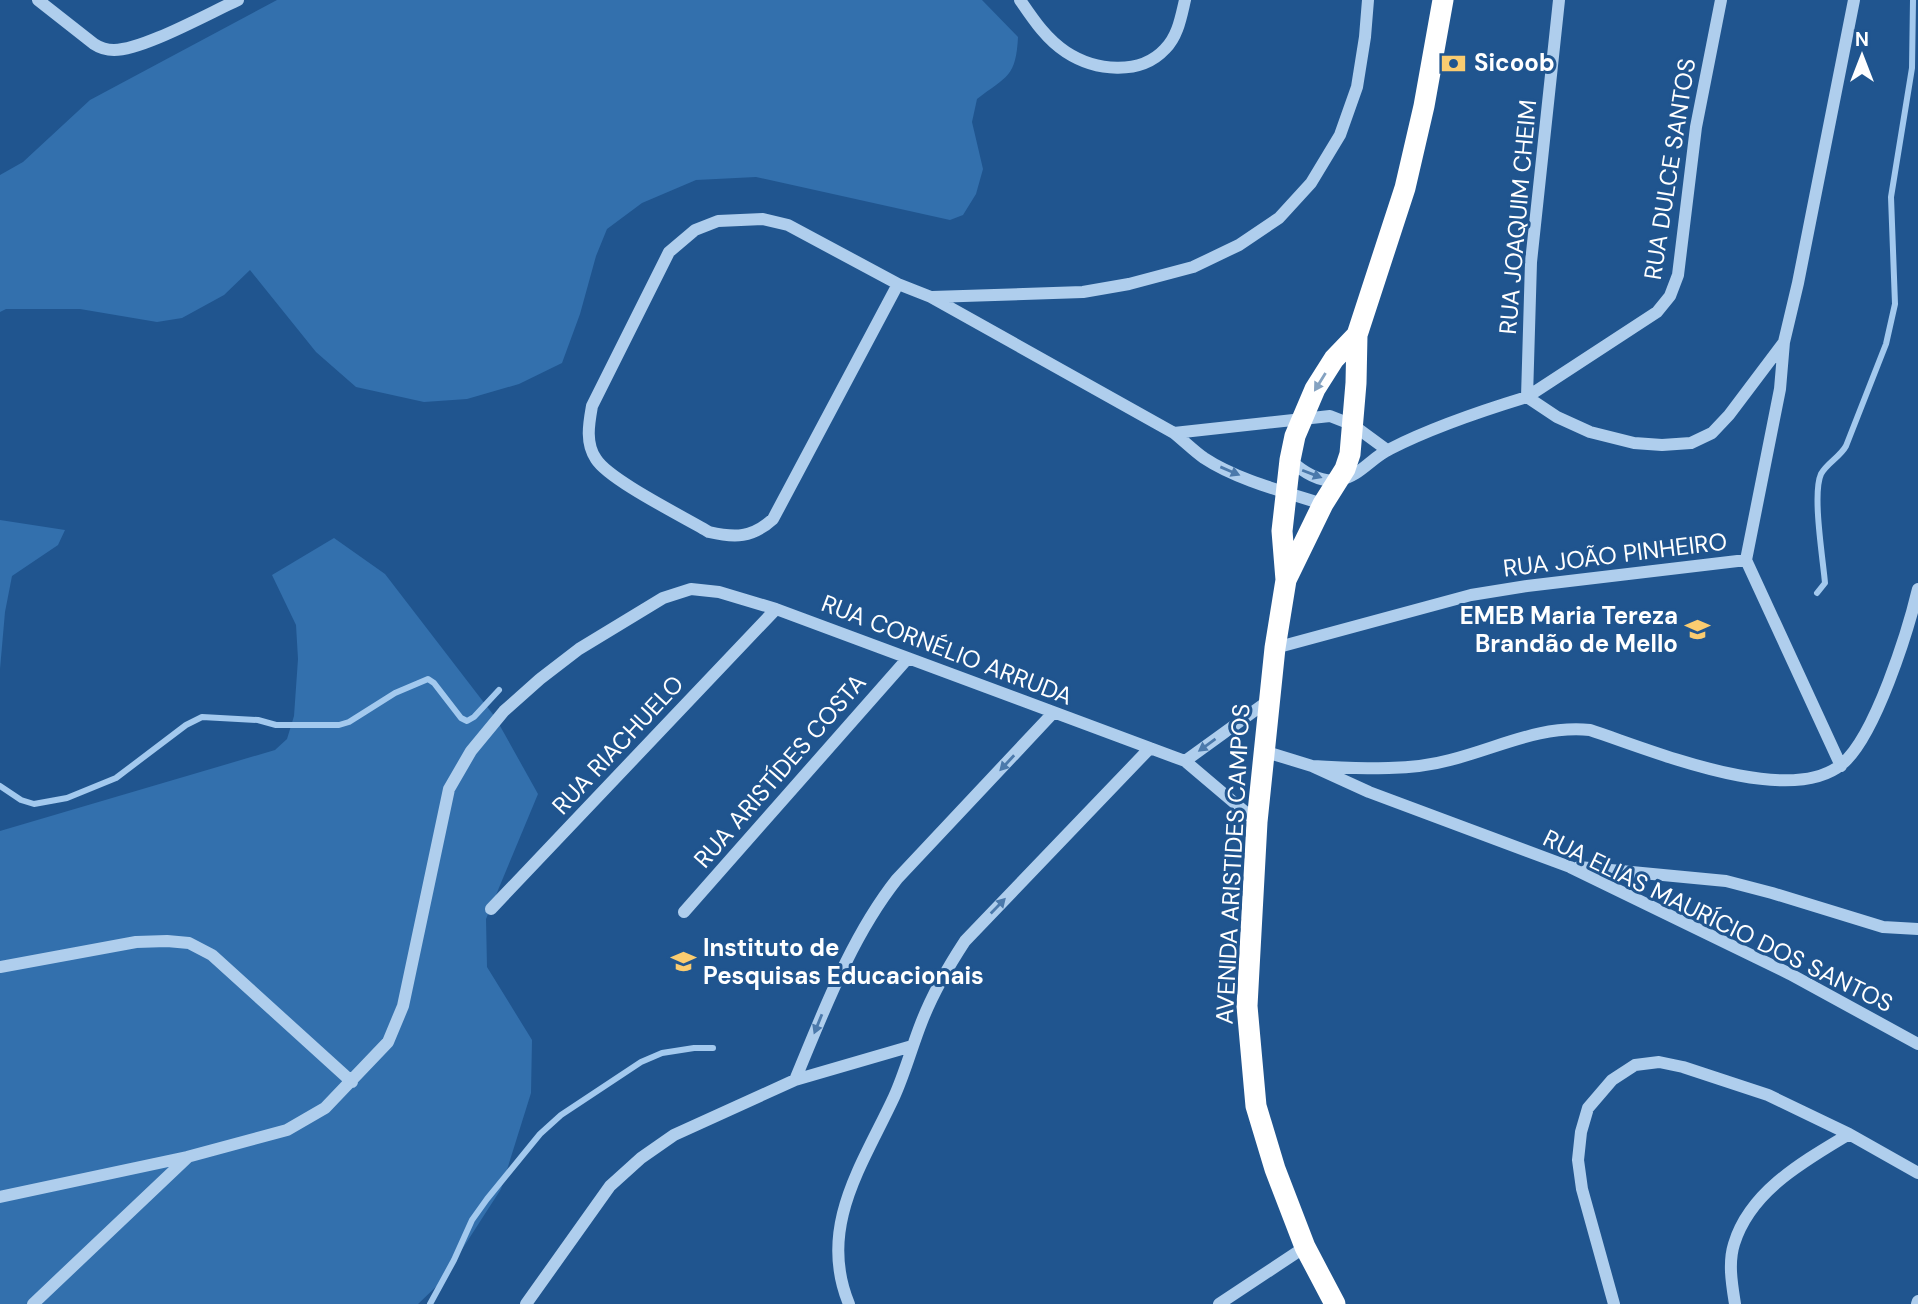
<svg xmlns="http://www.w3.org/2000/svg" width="1918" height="1304" viewBox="0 0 1918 1304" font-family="'DM Sans',sans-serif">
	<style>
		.green { fill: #3370ad }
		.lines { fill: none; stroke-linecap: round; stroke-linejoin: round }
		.stream { stroke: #a3c9ee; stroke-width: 6 }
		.minor { stroke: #afceed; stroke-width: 12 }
		.highway { stroke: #fff; stroke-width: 21 }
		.oneway { fill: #84a2c1 }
		.oneway2 { fill: #4b79ab }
		.labels { text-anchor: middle; stroke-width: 6; stroke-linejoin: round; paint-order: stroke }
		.poi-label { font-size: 24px; font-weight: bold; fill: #fff; stroke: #20558f; text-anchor: start }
		.street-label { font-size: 24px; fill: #fff; stroke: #20558f }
	</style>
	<rect width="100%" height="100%" fill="#20558f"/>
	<path class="green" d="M 277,0 L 982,0 L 1018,37 C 1016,77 1007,76 977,99 L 972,122 L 983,169 L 976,194 L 963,215 L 950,220 L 756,177 L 696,180 L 642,203 L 607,229 L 596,256 L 580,314 L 562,363 L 519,384 L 467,399 L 424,402 L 356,387 L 316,352 L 250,270 L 224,295 L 182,318 L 157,322 L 80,309 L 6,309 L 0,312 L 0,175 L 23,162 L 90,100 Z
		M 0,520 L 65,530 L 58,545 L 12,576 L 5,612 L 0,669 Z
		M 334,538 L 385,574 L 495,717 L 538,794 L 486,919 L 487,967 L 532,1040 L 531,1093 L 501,1189 L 441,1282 L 418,1304 L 0,1304 L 0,831 L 275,750 L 287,739 L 294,716 L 298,659 L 296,625 L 272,575 Z"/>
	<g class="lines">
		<path class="stream" d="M 1817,593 L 1825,583 C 1823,559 1812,494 1821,474 C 1827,463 1840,457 1846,446 L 1886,344 L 1895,304 L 1891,197 L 1912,68 L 1913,0
			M 0,786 L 21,800 L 34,804 L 67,798 L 116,778 L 186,725 L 202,717 L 258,720 L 276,725 L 339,725 L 349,722 L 395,693 L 428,679 L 434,683 L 461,718 L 467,721 L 474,717 L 499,690
			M 430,1304 L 454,1260 L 472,1220 L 487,1199 L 540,1134 L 561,1115 L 641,1062 L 662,1053 L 694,1048 L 713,1048"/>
		<path class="minor" d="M 38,0 L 94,44 C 100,48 107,50 114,50 C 143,50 209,13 238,0
			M 1020,0 C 1033,19 1046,39 1066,52 C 1095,71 1140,76 1165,49 C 1178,36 1181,17 1185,0
			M 898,284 L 773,519 C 752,538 735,538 709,532 C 684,517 609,480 596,459 C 585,443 589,423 592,406 L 669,252 L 695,230 L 718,221 L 763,219 L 788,225 L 898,284 L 931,297 L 1174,433 C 1184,441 1194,451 1204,458 C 1237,480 1285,492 1323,504
			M 932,297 L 1083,292 L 1129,284 L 1193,267 L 1239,245 L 1279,218 L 1311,183 L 1340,135 L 1357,87 L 1365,37 L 1368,0
			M 1527,397 L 1657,312 L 1670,296 L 1678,275 L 1696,127 L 1721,0
			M 1527,397 L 1531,262 L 1559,0
			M 1174,433 L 1330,416 L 1353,425 L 1387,450
			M 1290,460 C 1303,472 1321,483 1339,480 C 1359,477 1372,457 1390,449 C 1433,427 1481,411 1527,397 L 1557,417 L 1590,432 L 1634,443 L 1662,445 L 1691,443 L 1712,433 L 1729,415 L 1784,342 L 1798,283 L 1854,0
			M 1746,560 L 1841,766
			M 1746,560 L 1780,389 L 1784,342
			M 1275,648 L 1471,595 L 1527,586 L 1746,560
			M 1263,751 L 1312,766 L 1369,792 L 1570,867 L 1790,974 L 1918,1044
			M 1185,761 L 1268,701
			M 1312,766 C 1357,768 1406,772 1450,760 C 1498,748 1540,725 1590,730 C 1649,749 1789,809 1842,764 C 1875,737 1908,631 1918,589
			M 1579,867 L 1726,881 L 1772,893 L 1883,927 L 1918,929
			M 491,909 L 776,609
			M 684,912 L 908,658
			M 0,967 L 136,942 L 167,941 L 189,943 L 212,955 L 352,1082
			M 795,1080 C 823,1013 851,937 897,879 L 1053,713
			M 0,1197 L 187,1157 L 287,1130 L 325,1108 L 388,1042 L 403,1006 L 449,789 L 471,751 L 504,711 L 540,679 L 579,649 L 663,598 L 691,589 L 719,592 L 776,609 L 1185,761 L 1257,822
			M 33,1304 L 187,1158
			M 526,1304 L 610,1186 L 641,1158 L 674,1135 L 795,1080 L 912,1046
			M 849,1304 C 817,1227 863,1164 894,1097 C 905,1073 912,1046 922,1021 C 933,993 948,967 965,941 L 1150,748
			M 1219,1304 L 1305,1247
			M 1614,1304 L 1582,1189 L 1578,1160 L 1581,1132 L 1588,1108 L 1612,1080 L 1635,1065 L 1659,1062 L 1683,1067 L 1768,1095 L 1849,1134 L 1918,1173
			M 1735,1304 C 1732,1285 1728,1263 1734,1244 C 1750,1191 1804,1161 1849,1134
			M 1917,1304 L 1918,1301"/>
		<path class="highway" d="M 1286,580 L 1323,504 L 1345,469 L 1350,454 L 1356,383 L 1357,335 L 1405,188 L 1424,106 L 1443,0
			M 1335,1304 L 1305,1247 L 1275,1169 L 1256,1106 L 1247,1006 L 1257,822 L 1275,648 L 1286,580 L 1282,531 L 1290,460 L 1295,436 L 1315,389 L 1334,359 L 1357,335"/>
	</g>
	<defs><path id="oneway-solid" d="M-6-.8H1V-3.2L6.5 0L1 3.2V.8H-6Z" transform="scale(1.75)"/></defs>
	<use class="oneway" href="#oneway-solid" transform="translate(1320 382) rotate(122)"/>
	<g class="oneway2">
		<use href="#oneway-solid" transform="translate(1230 471) rotate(23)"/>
		<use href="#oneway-solid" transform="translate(1312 474) rotate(21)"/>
		<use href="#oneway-solid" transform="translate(1207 745) rotate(144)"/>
		<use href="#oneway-solid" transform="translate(1007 763) rotate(133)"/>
		<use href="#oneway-solid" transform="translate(998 906) rotate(-46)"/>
		<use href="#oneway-solid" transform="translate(818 1024) rotate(112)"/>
	</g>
	<defs>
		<symbol id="bank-bare" viewBox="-9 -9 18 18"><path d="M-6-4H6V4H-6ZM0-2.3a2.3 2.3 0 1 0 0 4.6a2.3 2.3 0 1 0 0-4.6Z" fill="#facc70" stroke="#20558f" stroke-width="2.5" paint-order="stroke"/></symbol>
		<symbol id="school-bare" viewBox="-9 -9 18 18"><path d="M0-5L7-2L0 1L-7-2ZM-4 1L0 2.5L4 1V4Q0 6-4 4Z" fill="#facc70" stroke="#20558f" stroke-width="2.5" paint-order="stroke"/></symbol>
	</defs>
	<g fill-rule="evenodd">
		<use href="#bank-bare" x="1436" y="46" width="35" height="35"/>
		<use href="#school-bare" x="1680" y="612" width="35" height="35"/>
		<use href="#school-bare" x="666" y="944" width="35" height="35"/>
	</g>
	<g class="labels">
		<g class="poi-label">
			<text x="1474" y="71">Sicoob</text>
			<text x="1678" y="624" text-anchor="end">EMEB Maria Tereza<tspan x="1678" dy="28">Brandão de Mello</tspan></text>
			<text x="703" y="956">Instituto de<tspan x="703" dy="28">Pesquisas Educacionais</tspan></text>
		</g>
		<g class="street-label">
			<text transform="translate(1670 169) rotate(-81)" y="8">RUA DULCE SANTOS</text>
			<text transform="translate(1518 217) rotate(-85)" y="8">RUA JOAQUIM CHEIM</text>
			<text transform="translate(1615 555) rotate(-7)" y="8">RUA JOÃO PINHEIRO</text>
			<text transform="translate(947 650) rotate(21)" y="8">RUA CORNÉLIO ARRUDA</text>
			<text transform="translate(618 745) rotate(-47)" y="8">RUA RIACHUELO</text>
			<text transform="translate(780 771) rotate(-49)" y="8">RUA ARISTÍDES COSTA</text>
			<text transform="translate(1233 864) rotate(-87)" y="8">AVENIDA ARISTIDES CAMPOS</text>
			<text transform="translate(1718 921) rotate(26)" y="8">RUA ELIAS MAURÍCIO DOS SANTOS</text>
		</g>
	</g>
	<g transform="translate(1862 56)" stroke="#20558f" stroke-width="5" paint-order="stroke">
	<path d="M0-5L12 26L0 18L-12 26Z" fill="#ffffff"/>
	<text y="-10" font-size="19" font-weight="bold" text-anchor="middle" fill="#ffffff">N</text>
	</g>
</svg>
